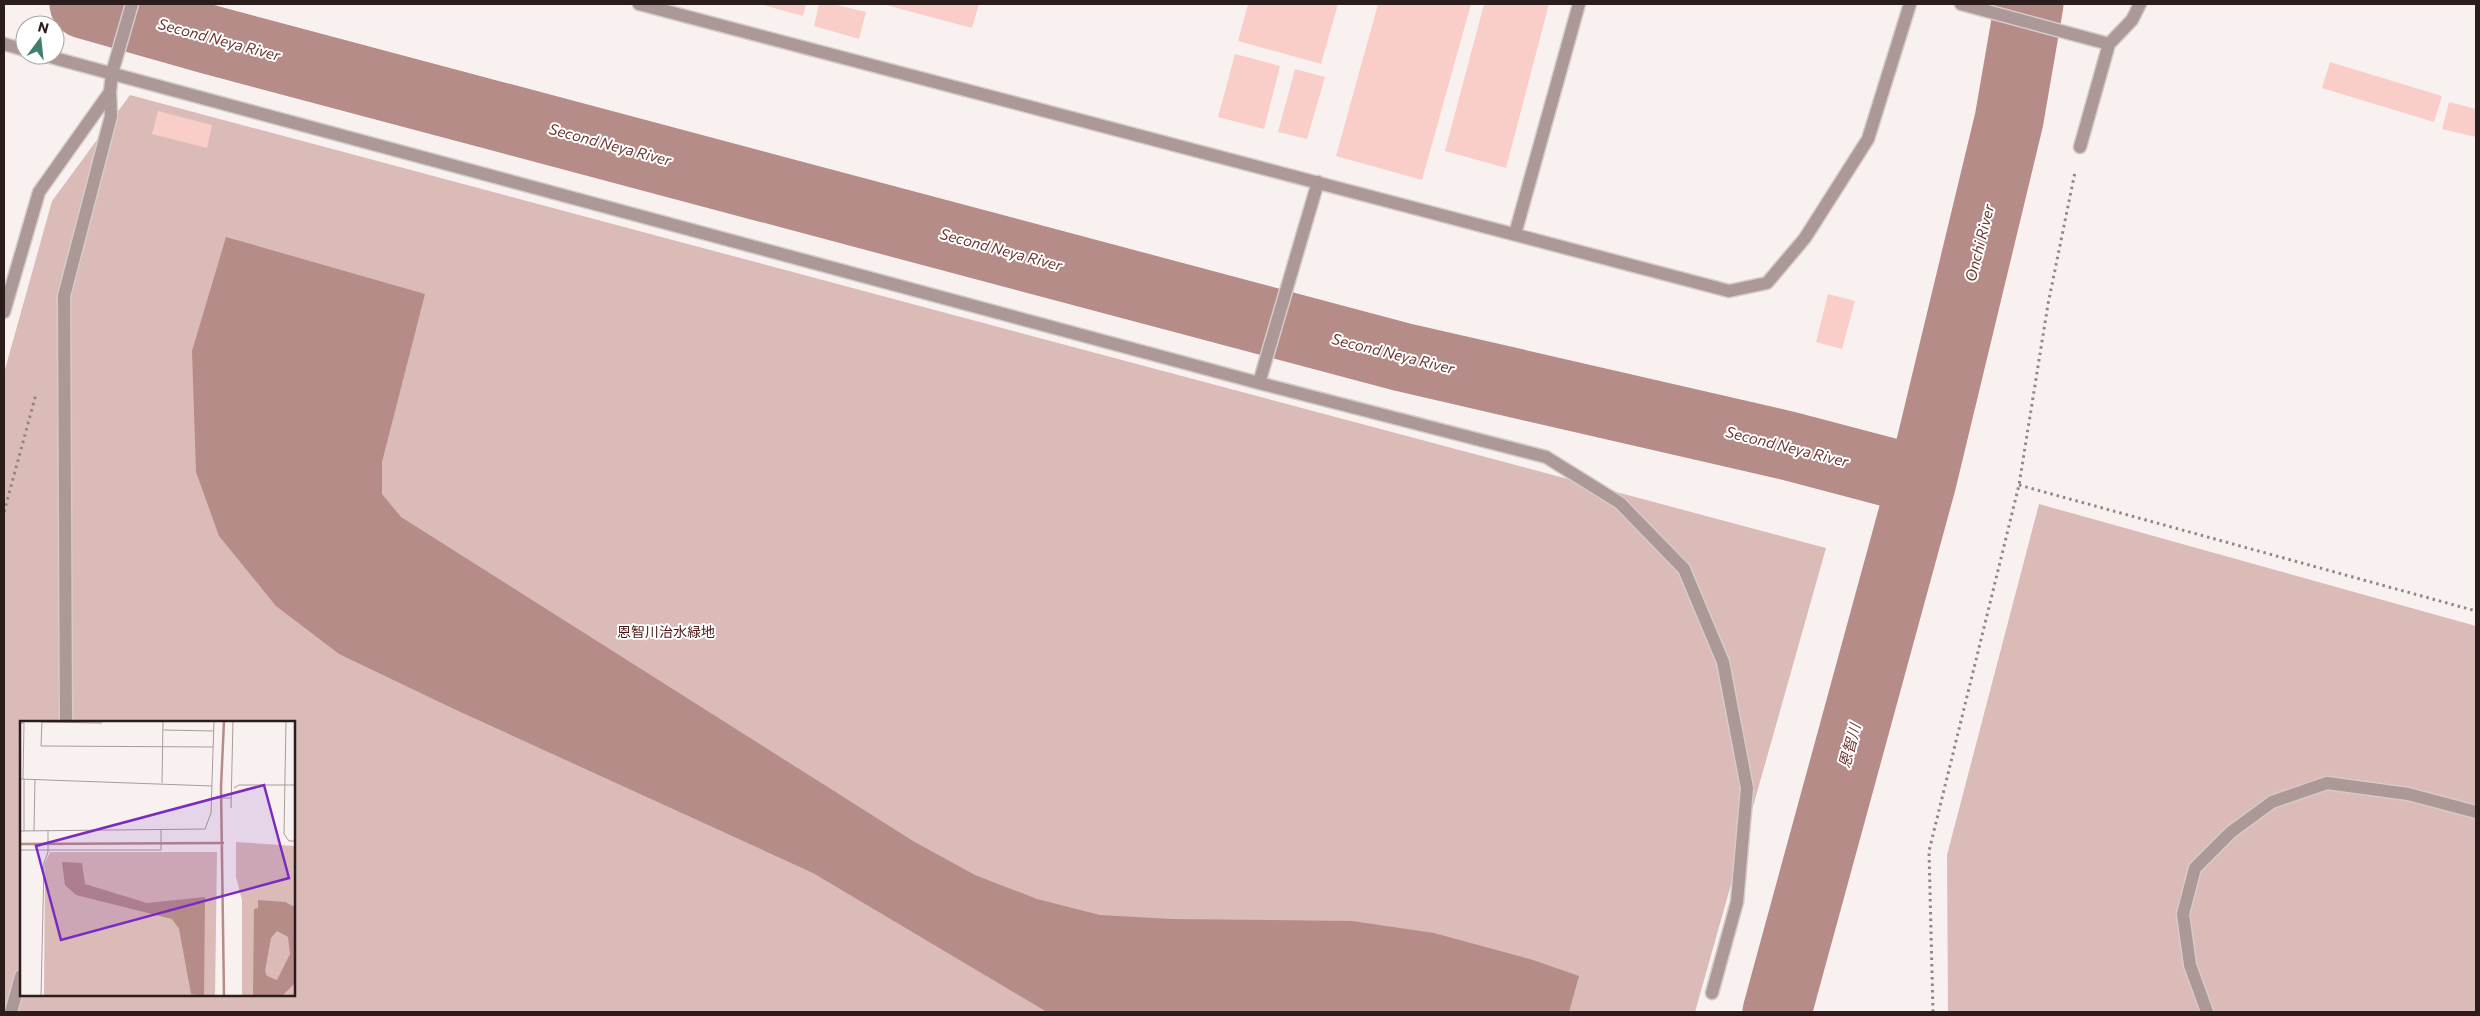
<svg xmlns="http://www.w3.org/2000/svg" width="2480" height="1016" viewBox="0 0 2480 1016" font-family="Commissioner,'Noto Sans JP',sans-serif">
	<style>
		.green { fill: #dbbbb7; fill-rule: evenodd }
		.water { fill: #b68c88 }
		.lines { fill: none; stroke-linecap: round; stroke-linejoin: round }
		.river { stroke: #b68c88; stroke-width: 69 }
		.building { fill: #facec8 }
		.minor-casing { stroke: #d4cbca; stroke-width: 15 }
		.path { stroke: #928786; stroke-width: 3; stroke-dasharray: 2.5 4; stroke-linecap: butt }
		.minor { stroke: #ac9997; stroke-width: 12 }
		.labels { text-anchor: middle; stroke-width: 4; stroke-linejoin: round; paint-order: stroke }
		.park-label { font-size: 14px; fill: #4d1816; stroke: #fff }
		.water-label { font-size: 15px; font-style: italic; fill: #6d3530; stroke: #fff }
		.inset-river { fill: none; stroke: #b68c88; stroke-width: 2.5 }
		.inset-road { fill: none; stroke: #a79c9b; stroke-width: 1 }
		.view { fill: #7b2cbf; fill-opacity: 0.15; stroke: #7b2cbf; stroke-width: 2.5 }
		.inset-edge { fill: none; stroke: #2b1d1c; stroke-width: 2.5 }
	</style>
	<rect width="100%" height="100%" fill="#f9f1f0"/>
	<path class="green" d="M 130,95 L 1826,548 L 1695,1012 L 4,1012 L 4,373 L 52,201 ZM 21,722 L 294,722 L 294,995 L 21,995 Z
		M 2039,504 L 2476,626 L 2476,1012 L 1948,1012 L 1947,855 Z"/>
	<path class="water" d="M 226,237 L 425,294 L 382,462 L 382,494 L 401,517 L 913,841 L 975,875 L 1037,899 L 1100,915 L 1172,919 L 1352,921 L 1434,933 L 1533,960 L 1579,976 L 1569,1012 L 1047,1012 L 813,873 L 454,709 L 339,654 L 276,606 L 219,536 L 196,472 L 192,351 Z"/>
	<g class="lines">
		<path class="river" d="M 84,4 L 211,40 L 1402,357 L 1789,446 L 1922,481
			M 1777,1012 L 1922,481 L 2009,120 L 2029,4"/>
	</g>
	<path class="building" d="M 759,4 L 806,4 L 803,16 Z
		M 819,4 L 833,4 L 866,12 L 859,39 L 814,26 Z
		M 882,4 L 979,4 L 972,28 Z
		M 1248,4 L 1338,4 L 1321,64 L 1238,41 Z
		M 1378,4 L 1471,4 L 1422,180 L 1336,156 Z
		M 1484,4 L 1549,4 L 1506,168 L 1445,151 Z
		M 1235,54 L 1280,66 L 1264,129 L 1218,117 Z
		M 2330,62 L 2442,96 L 2434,122 L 2322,88 Z
		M 1295,69 L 1325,77 L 1307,139 L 1278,132 Z
		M 2449,102 L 2476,109 L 2476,137 L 2442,129 Z
		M 158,111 L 212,125 L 207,148 L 152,134 Z
		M 1828,294 L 1855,301 L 1842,349 L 1816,342 Z"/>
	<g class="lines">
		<defs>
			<path id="minor" d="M 639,4 L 1729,291 L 1767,283 L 1805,238 L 1868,139 L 1910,4
				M 1961,4 L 2109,44
				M 4,44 L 25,50
				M 43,55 L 1259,383 L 1546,457 L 1620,503 L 1684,569 L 1723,662 L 1747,788 L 1737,902 L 1712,993
				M 2080,147 L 2109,44 L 2132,20 L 2140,4
				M 1515,234 L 1579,4
				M 4,312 L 39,192 L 110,92 L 112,73 L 132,4
				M 1259,383 L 1318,182
				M 66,722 L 64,296 L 111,116 L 110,92
				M 11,1012 L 21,976
				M 2207,1012 L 2190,965 L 2183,914 L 2195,868 L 2231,832 L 2272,802 L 2327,783 L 2408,794 L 2476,812"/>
		</defs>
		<use href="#minor" class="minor-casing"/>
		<path class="path" d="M 2019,485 L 2476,611
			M 4,512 L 36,394
			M 1933,1012 L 1929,851 L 2019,485 L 2048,304 L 2075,172"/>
		<use href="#minor" class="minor"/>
	</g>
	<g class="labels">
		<g class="park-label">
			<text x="666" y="637">恩智川治水緑地</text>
		</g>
		<g class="water-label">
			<text transform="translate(219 40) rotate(15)" y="5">Second Neya River</text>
			<text transform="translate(610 145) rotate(15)" y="5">Second Neya River</text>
			<text transform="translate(1980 243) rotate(-76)" y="5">Onchi River</text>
			<text transform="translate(1001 250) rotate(15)" y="5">Second Neya River</text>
			<text transform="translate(1393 354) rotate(14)" y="5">Second Neya River</text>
			<text transform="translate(1787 447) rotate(14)" y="5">Second Neya River</text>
			<text transform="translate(1850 746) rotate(-75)" y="5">恩智川</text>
		</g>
	</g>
	<g transform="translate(20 721)">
		<rect width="275" height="275" fill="#f9f1f0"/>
		<path d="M 216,121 L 275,125 L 275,275 L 222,275 L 222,179 L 216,156 ZM 30,131 L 197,131 L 195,275 L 24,275 L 25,142 Z" fill="#dbbbb7"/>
		<path d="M 42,141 L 62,142 L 65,163 L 127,182 L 185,176 L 184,275 L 171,273 L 159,208 L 152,198 L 56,174 L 45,164 ZM 238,179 L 265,181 L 275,186 L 275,262 L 262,275 L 233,275 L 234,188 L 238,187 ZM 257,210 L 268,216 L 270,233 L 257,259 L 247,255 L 245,250 L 251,217 Z" fill="#b68c88" fill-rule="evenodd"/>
		<path class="inset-river" d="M 0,123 L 204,122M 204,275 L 201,66 L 204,0"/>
		<path class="inset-road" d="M 22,0 L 21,25 L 193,26M 266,0 L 264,113 L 269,120 L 275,120M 22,1 L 82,2M 0,2 L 4,2 L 3,58M 143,9 L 194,10M 0,58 L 192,65M 4,58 L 4,110M 142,62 L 143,0M 214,67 L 219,64 L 275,64M 191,77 L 211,77M 211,87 L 213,0M 0,110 L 185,108 L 191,92 L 194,0M 14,110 L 15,58M 0,129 L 141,129 L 141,109M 21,275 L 24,142 L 28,131 L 28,110"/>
		<path class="view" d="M 244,64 L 269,157 L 41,219 L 16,125 Z"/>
		<rect width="275" height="275" class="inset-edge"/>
	</g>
	<rect width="2480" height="1016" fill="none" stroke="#2b1d1c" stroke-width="10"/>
	<g transform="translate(40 40) rotate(15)"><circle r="24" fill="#ffffff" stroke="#aaa5a4"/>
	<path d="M0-4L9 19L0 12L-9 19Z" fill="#3e8070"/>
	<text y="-8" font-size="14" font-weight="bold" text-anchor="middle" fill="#2b1d1c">N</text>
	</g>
</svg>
